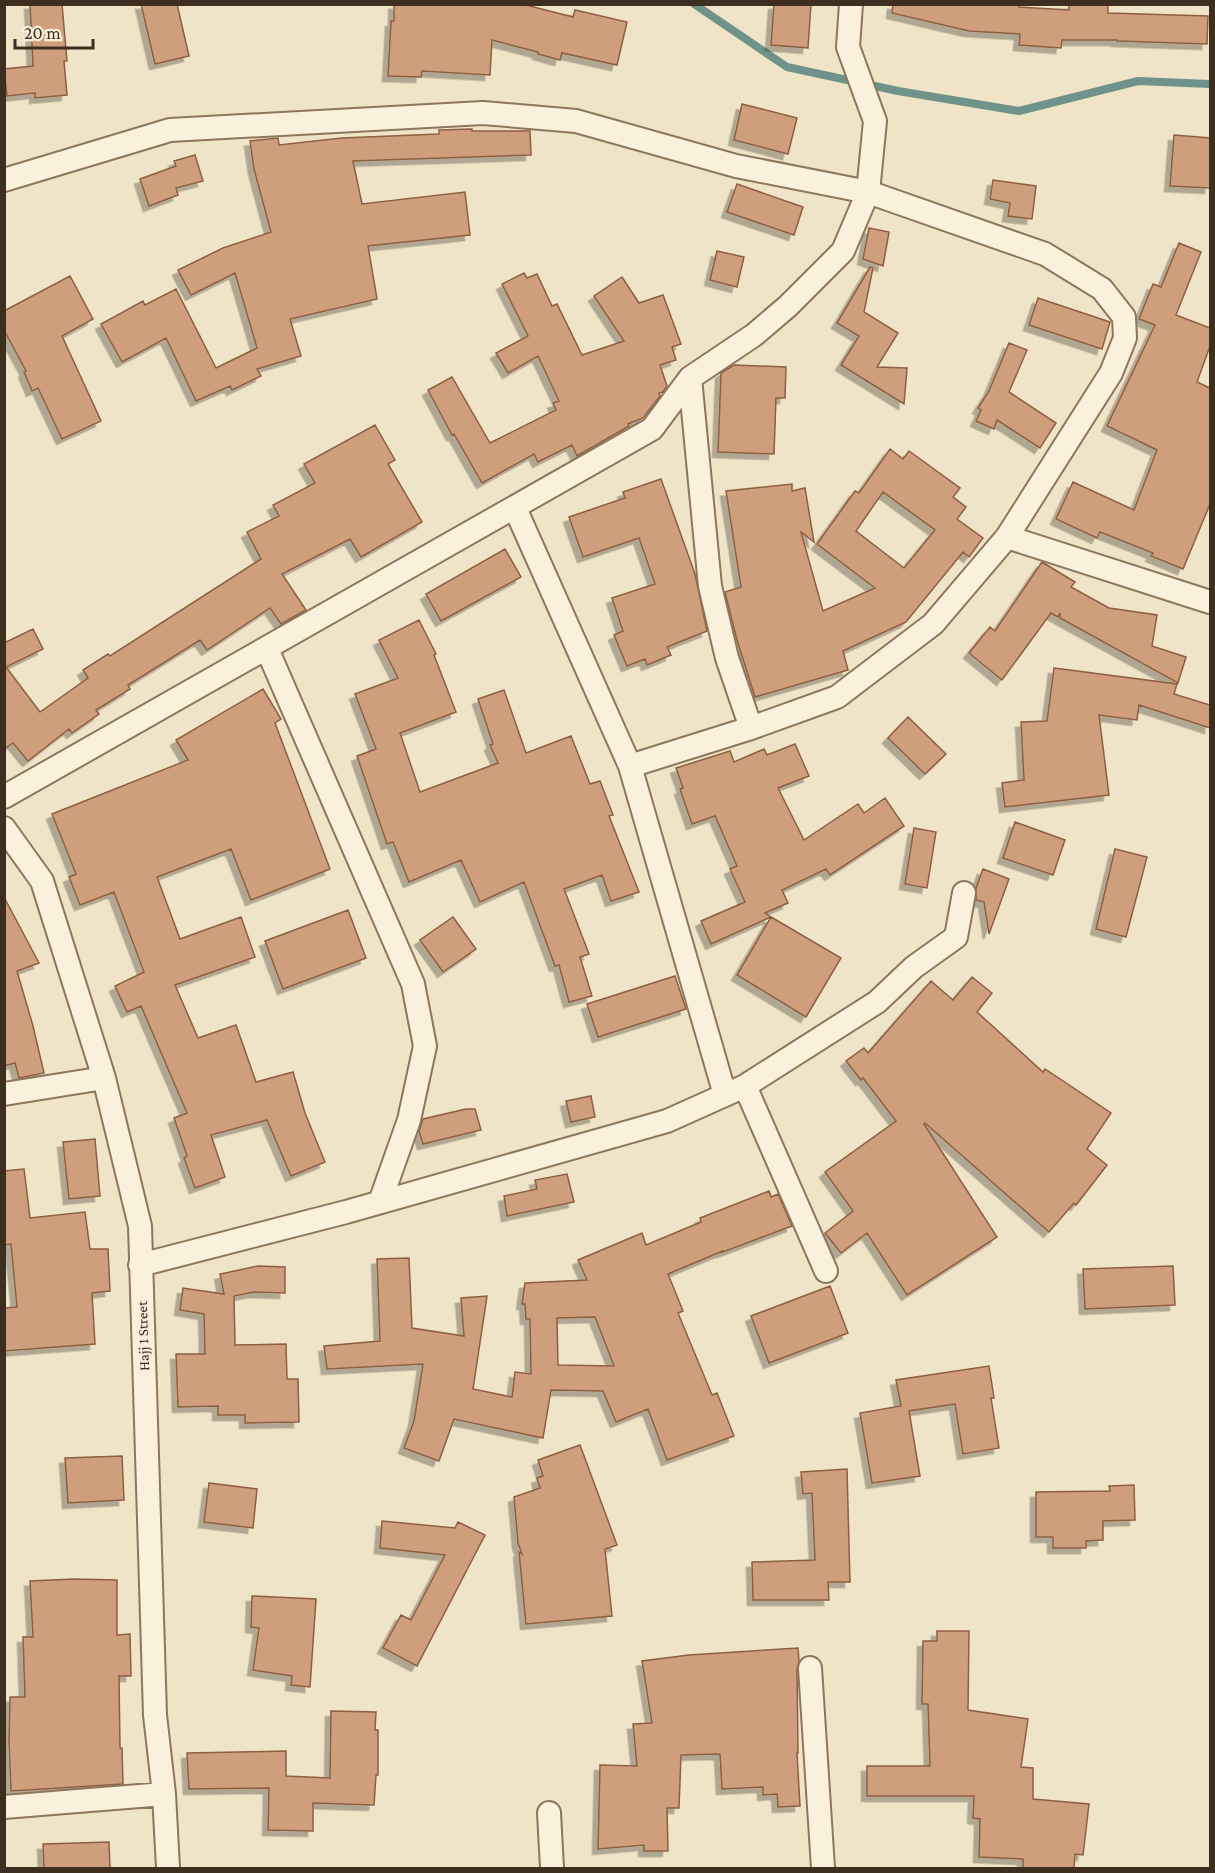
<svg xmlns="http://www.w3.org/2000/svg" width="1215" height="1873" viewBox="0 0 1215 1873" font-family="'Crimson Pro',serif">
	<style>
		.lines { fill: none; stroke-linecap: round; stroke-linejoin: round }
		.stream { stroke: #6f938a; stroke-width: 8 }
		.building { fill: #cf9f7d; stroke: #8d5f41; stroke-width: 1.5; fill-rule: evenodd; filter: url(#shadow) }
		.minor-casing { stroke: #8d765c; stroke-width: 26 }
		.minor { stroke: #faf1dc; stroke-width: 22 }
		.labels { text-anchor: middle; stroke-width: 4.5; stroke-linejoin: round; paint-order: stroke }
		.street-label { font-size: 15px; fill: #3d2e20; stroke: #f7eed8 }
	</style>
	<defs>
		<filter id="shadow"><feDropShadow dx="-5.5" dy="5.5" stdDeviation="0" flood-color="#0004"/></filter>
	</defs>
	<rect width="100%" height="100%" fill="#f0e4c8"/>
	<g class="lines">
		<path class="stream" d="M 694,4 L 787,67 L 898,91 L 1019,111 L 1138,81 L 1210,84"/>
	</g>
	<path class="building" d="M 30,4 L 62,4 L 67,61 L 64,61 L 67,95 L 35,98 L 35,93 L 7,96 L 4,69 L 33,66 Z
		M 141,4 L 177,4 L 189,56 L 155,64 Z
		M 394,4 L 522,4 L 573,17 L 575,10 L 627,22 L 617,65 L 562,53 L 560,60 L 538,54 L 538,52 L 492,40 L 490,75 L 422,71 L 421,77 L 388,76 L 391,21 L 394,21 Z
		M 774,4 L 811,4 L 808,48 L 771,45 Z
		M 893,4 L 1019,4 L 1019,7 L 1069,10 L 1069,4 L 1108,4 L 1108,13 L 1208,16 L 1207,44 L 1117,41 L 1117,40 L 1062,40 L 1061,48 L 1019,45 L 1020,34 L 969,31 L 892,13 Z
		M 742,104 L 797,118 L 788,154 L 734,140 Z
		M 472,129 L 472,131 L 530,131 L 531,155 L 353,161 L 362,204 L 465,192 L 470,235 L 368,246 L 377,299 L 290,319 L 301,356 L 257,369 L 261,376 L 232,390 L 230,386 L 196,401 L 166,338 L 122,362 L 101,324 L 143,301 L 145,305 L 176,289 L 216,368 L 257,348 L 235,273 L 191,295 L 178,270 L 223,248 L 271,232 L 254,169 L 250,141 L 278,138 L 279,145 L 342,138 L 439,134 L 439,130 Z
		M 1174,135 L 1210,138 L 1210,188 L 1170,186 Z
		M 195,155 L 203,181 L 176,188 L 178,195 L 149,206 L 140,179 L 176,166 L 174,161 Z
		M 993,180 L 1036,186 L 1032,219 L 1008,216 L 1010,203 L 990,199 Z
		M 737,184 L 803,207 L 794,235 L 727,212 Z
		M 869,228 L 889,232 L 883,266 L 863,259 Z
		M 1179,243 L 1201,252 L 1176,315 L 1210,328 L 1210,346 L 1197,382 L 1210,388 L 1210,504 L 1183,569 L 1151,556 L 1153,553 L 1100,532 L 1097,538 L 1056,519 L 1073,482 L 1134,510 L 1157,450 L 1107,426 L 1155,325 L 1139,319 L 1153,284 L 1161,287 Z
		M 717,251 L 744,257 L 737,287 L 710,280 Z
		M 870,267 L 873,268 L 864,312 L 898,333 L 877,367 L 907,368 L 904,404 L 841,365 L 859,336 L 837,323 Z
		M 524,273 L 527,278 L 537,274 L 552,306 L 557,304 L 582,355 L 624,341 L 594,296 L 622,277 L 639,303 L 663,295 L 681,344 L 672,347 L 676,360 L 660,365 L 667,386 L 663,392 L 659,393 L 660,396 L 643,418 L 628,424 L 629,426 L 577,456 L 572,445 L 538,462 L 534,454 L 482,483 L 454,434 L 452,435 L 428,390 L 452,377 L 490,443 L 556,410 L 553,403 L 559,401 L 538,356 L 508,373 L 496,353 L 528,336 L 502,284 Z
		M 70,276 L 93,319 L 62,336 L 101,421 L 62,439 L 38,388 L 32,391 L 24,372 L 26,371 L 4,330 L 4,311 Z
		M 1038,298 L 1110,322 L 1102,349 L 1029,325 Z
		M 1009,343 L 1027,350 L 1009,392 L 1056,423 L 1040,448 L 997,420 L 994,429 L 976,421 L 981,410 L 978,408 L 989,391 Z
		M 734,365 L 786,367 L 785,398 L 776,398 L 774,454 L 718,452 L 721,373 Z
		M 375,425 L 395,460 L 388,464 L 422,522 L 361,557 L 350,539 L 282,574 L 306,610 L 281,624 L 270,608 L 207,650 L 200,640 L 128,685 L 130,689 L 96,710 L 99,714 L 72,733 L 69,729 L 28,761 L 13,743 L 4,749 L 4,643 L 33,629 L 43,649 L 6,667 L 40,712 L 88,678 L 83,670 L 108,654 L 110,656 L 261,559 L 247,532 L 279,516 L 273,505 L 315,483 L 304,464 Z
		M 890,449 L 903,459 L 909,451 L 960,488 L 953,497 L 966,507 L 957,519 L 983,538 L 969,557 L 963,552 L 906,622 L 843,651 L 848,670 L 755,697 L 737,640 L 725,592 L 741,587 L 726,491 L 792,484 L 792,491 L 805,488 L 814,542 L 801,532 L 823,611 L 875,588 L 817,544 L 855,491 L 859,493 ZM 883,492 L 935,530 L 904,568 L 856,531 Z
		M 661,479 L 695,574 L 707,631 L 667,647 L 671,655 L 647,665 L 645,659 L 627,666 L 614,635 L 623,631 L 612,598 L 655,584 L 639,538 L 583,557 L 569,517 L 625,498 L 623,492 Z
		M 505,549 L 521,577 L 441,621 L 426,594 Z
		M 1042,562 L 1075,582 L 1071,587 L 1109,608 L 1157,615 L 1152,646 L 1186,657 L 1178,683 L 1060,618 L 1060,613 L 1058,617 L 1051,613 L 1002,680 L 969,653 L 990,627 L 995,631 Z
		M 419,620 L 436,654 L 434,655 L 456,712 L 400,733 L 420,792 L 498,763 L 490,745 L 493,744 L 478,699 L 504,690 L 526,753 L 571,736 L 590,784 L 600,781 L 613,815 L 609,816 L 639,892 L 611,901 L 602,875 L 564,889 L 589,954 L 580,957 L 592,996 L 569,1002 L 559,965 L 555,966 L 524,882 L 480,902 L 461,860 L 409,882 L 393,842 L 387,844 L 357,756 L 376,749 L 355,694 L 398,678 L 379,640 Z
		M 1054,668 L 1177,684 L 1174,694 L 1210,705 L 1210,728 L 1139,705 L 1137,720 L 1099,715 L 1109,795 L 1005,807 L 1002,783 L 1024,780 L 1021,722 L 1047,721 Z
		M 263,689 L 281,719 L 275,723 L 330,869 L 251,900 L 231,849 L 157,877 L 180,939 L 241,917 L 255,957 L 175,985 L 198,1038 L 236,1025 L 256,1082 L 293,1072 L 305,1113 L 325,1162 L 291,1176 L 267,1120 L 211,1135 L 225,1177 L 195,1188 L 184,1158 L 187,1156 L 174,1118 L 187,1113 L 141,1006 L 127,1012 L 115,986 L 144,972 L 114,892 L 80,905 L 69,877 L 76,874 L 52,814 L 188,760 L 176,740 Z
		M 908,717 L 946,754 L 925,774 L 888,738 Z
		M 795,744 L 809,776 L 778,788 L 804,840 L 858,804 L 864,813 L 885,798 L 904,826 L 830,875 L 826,869 L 782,890 L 788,903 L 765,913 L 771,917 L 711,944 L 701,921 L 745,902 L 730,869 L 737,866 L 715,816 L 692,824 L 680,789 L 683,788 L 676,768 L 730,751 L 734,762 L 764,749 L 767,755 Z
		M 1015,822 L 1065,840 L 1053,875 L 1003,858 Z
		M 914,828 L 936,832 L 927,888 L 905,884 Z
		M 1115,849 L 1147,857 L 1126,937 L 1096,929 Z
		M 983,869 L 1009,879 L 989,934 L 984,902 L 976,900 L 976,888 Z
		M 4,897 L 39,963 L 17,971 L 33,1026 L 44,1073 L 19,1078 L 15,1063 L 4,1066 Z
		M 348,910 L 366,958 L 283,989 L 265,941 Z
		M 453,917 L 476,949 L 443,972 L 420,940 Z
		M 771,917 L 841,958 L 806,1017 L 737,975 Z
		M 675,976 L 686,1009 L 598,1037 L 587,1004 Z
		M 972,977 L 992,993 L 977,1012 L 1043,1072 L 1045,1069 L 1111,1113 L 1087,1149 L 1107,1165 L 1076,1205 L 1074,1203 L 1049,1232 L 925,1123 L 924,1124 L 997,1237 L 907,1295 L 867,1233 L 841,1253 L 825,1233 L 853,1211 L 825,1172 L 896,1121 L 863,1078 L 861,1080 L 846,1061 L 864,1048 L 868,1053 L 931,981 L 953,1000 Z
		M 591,1096 L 595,1117 L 571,1122 L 566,1101 Z
		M 466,1109 L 475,1109 L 481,1130 L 423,1144 L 419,1131 L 423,1119 Z
		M 95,1139 L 100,1196 L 69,1199 L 63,1142 Z
		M 24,1169 L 30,1218 L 85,1212 L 90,1249 L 108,1249 L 110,1291 L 92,1293 L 95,1344 L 4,1351 L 4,1308 L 17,1307 L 11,1244 L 4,1245 L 4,1171 Z
		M 567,1174 L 574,1202 L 507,1216 L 504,1196 L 537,1189 L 535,1180 Z
		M 769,1191 L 771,1197 L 778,1194 L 792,1226 L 723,1252 L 723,1251 L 668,1274 L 683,1311 L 678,1313 L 712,1395 L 717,1393 L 734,1436 L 667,1460 L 648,1409 L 616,1422 L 603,1391 L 551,1390 L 543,1438 L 454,1419 L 439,1461 L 404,1448 L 414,1421 L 423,1364 L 327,1369 L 324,1346 L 380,1341 L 377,1259 L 409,1258 L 412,1328 L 464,1336 L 461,1298 L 487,1296 L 473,1389 L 512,1397 L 515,1372 L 531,1374 L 530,1319 L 526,1319 L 525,1304 L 522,1304 L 525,1283 L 587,1280 L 578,1260 L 642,1233 L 646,1245 L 701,1222 L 700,1218 ZM 595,1317 L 614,1366 L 558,1365 L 557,1318 Z
		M 258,1266 L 285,1267 L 285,1293 L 254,1292 L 234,1296 L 235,1345 L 286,1344 L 287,1379 L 298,1379 L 299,1422 L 245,1423 L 245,1415 L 218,1415 L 218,1406 L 178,1407 L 176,1354 L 205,1354 L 204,1314 L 180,1310 L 183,1288 L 224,1294 L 220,1274 Z
		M 1173,1266 L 1175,1305 L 1085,1309 L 1083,1269 Z
		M 830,1286 L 848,1333 L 769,1363 L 751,1316 Z
		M 989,1366 L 994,1398 L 991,1398 L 999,1448 L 963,1454 L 955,1404 L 909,1411 L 920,1476 L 872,1483 L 860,1413 L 901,1406 L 896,1380 Z
		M 580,1445 L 617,1545 L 605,1549 L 612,1616 L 526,1624 L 519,1552 L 522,1554 L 518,1543 L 514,1497 L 540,1488 L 537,1478 L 543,1476 L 538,1460 Z
		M 122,1456 L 124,1500 L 68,1503 L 65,1458 Z
		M 847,1469 L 850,1582 L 828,1582 L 829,1600 L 753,1600 L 752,1562 L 815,1560 L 812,1493 L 803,1494 L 801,1472 Z
		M 209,1483 L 257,1489 L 253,1528 L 204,1522 Z
		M 1134,1485 L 1135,1520 L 1103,1521 L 1103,1540 L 1086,1541 L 1086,1548 L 1053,1548 L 1053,1537 L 1036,1537 L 1036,1492 L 1110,1491 L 1109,1486 Z
		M 382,1521 L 455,1528 L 458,1522 L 485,1535 L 417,1666 L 383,1648 L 401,1615 L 411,1620 L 445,1555 L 380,1548 Z
		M 74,1579 L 117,1580 L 117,1635 L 130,1634 L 131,1676 L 119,1676 L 120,1748 L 122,1748 L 123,1784 L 11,1791 L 9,1740 L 10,1697 L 25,1697 L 23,1637 L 33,1637 L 30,1581 Z
		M 252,1596 L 316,1599 L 310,1687 L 291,1685 L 292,1676 L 253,1670 L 259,1628 L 251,1627 Z
		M 937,1631 L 969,1631 L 968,1710 L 1028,1719 L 1021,1767 L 1033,1768 L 1033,1799 L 1089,1804 L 1083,1855 L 1075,1854 L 1074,1869 L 1023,1869 L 1023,1859 L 979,1857 L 980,1819 L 973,1818 L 974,1796 L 867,1796 L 867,1766 L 930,1766 L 928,1704 L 922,1704 L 923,1641 L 937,1641 Z
		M 798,1648 L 799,1661 L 797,1669 L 798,1753 L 797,1753 L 800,1806 L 778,1807 L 777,1794 L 763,1795 L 763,1787 L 722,1789 L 720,1754 L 681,1755 L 679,1808 L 667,1808 L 668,1851 L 644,1851 L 644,1845 L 598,1849 L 600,1765 L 637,1766 L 633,1724 L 652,1723 L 642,1661 L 689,1655 Z
		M 331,1711 L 376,1712 L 375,1730 L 378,1730 L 378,1775 L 376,1775 L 374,1805 L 313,1803 L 313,1831 L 268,1830 L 269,1788 L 189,1789 L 187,1753 L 286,1751 L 286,1776 L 330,1778 Z
		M 109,1842 L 110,1868 L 44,1869 L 43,1844 Z"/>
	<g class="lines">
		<defs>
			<path id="minor" d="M 4,180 L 170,130 L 483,113 L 576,121 L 736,166 L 868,192 L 875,121 L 848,47 L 851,4
				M 690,378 L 710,586 L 727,658 L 751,728
				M 515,508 L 630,766 L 725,1095
				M 1007,537 L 1210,602
				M 267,649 L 413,984 L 425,1046 L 409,1120 L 380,1202
				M 4,797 L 652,429 L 690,378 L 754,335 L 788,306 L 843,251 L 868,192 L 1045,254 L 1102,289 L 1124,317 L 1125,338 L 1111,373 L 1007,537 L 933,624 L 837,697 L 751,728 L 630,766
				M 4,828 L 42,881 L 104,1078 L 140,1226 L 155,1715 L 164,1794 L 168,1868
				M 745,1086 L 826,1271
				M 4,1094 L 104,1078
				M 140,1265 L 346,1212 L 667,1121 L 745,1086 L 877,1002 L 914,967 L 956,937 L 964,893
				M 810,1668 L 823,1868
				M 4,1807 L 164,1794
				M 549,1813 L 552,1868"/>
		</defs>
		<use href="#minor" class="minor-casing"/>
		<use href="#minor" class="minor"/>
	</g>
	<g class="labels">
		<g class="street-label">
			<text transform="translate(143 1336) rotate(-92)" y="5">Hajj 1 Street</text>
		</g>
	</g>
	<rect width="1215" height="1873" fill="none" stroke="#3d2e20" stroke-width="12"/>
	<path d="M15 39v9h78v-9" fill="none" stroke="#3d2e20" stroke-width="3"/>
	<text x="24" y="39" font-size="18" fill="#3d2e20" stroke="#f7eed8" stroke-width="4.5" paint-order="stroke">20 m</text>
</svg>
